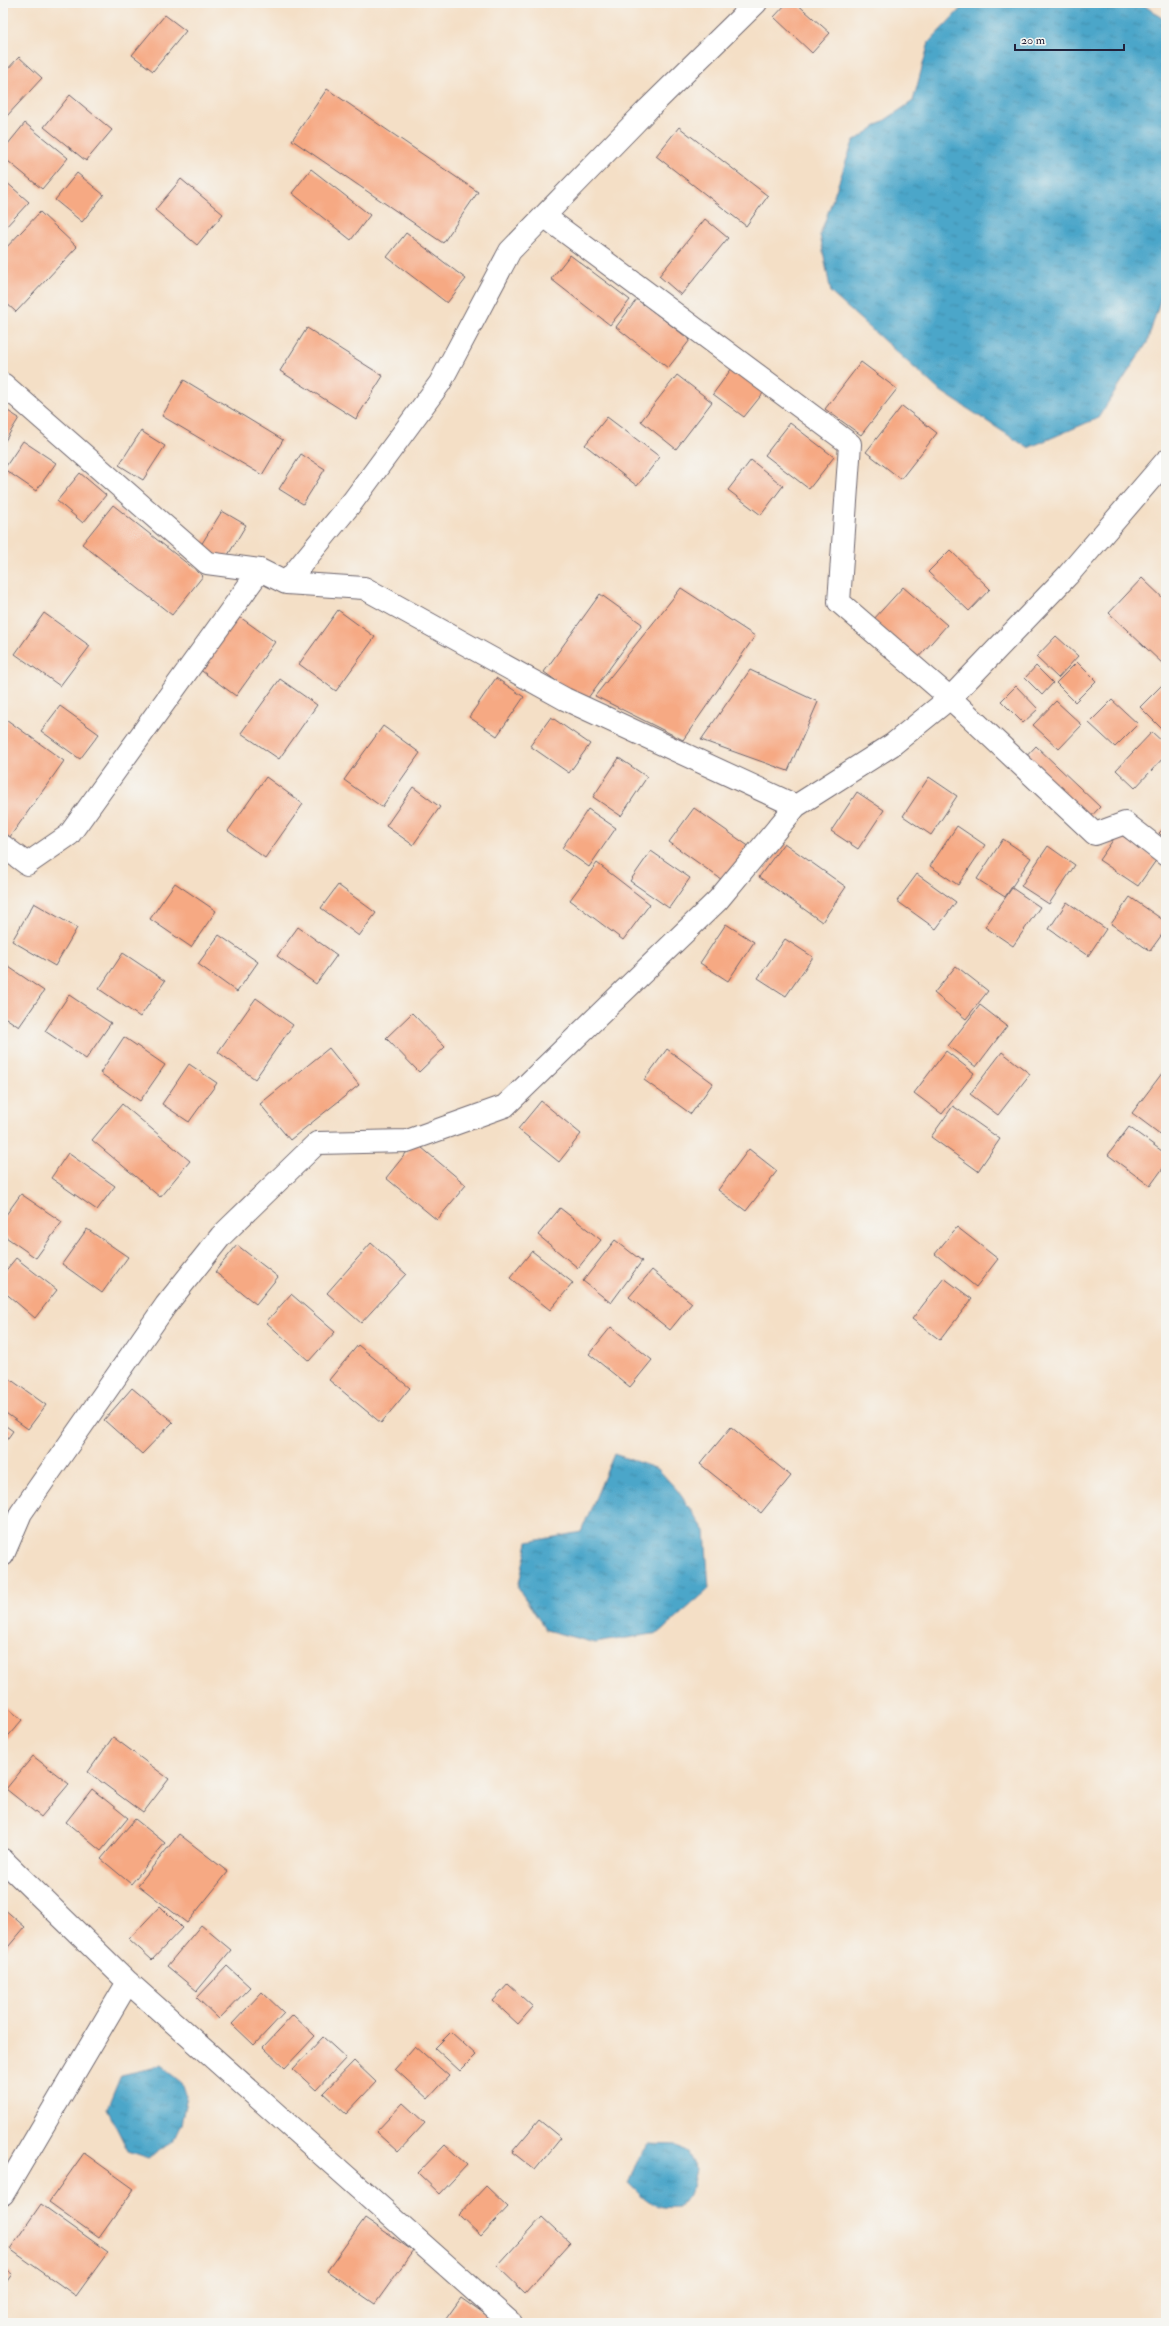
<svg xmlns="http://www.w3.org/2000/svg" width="1169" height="2326" viewBox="0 0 1169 2326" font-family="'IM FELL Double Pica',serif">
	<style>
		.water { fill: url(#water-ripples); stroke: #366482 }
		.building { fill: #f6a983 }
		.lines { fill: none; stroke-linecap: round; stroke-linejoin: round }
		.minor-casing { stroke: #6c646c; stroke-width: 24 }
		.minor { stroke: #fff; stroke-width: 22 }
	</style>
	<defs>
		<pattern id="water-ripples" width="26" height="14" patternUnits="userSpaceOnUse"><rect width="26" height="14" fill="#4ba6c9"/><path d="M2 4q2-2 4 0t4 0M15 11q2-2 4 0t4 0" fill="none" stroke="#3e87a4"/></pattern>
	</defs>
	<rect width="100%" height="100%" fill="#f6f6f2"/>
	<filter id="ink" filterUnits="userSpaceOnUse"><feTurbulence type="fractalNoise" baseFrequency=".025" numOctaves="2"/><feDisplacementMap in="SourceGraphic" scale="8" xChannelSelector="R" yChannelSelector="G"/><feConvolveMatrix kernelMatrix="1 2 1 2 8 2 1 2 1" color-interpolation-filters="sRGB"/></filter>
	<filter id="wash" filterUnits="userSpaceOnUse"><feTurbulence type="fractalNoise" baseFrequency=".012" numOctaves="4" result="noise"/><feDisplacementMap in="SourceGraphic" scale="16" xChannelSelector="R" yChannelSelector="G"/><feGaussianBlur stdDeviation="0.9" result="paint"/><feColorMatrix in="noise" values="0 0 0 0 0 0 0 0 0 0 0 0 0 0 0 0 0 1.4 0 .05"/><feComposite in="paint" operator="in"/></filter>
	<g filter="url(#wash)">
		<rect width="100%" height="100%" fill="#f4dfc6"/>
		<path class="water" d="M 966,3 L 1141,3 L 1166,21 L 1166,281 L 1147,343 L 1098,418 L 1028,448 L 939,390 L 831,293 L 820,235 L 853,142 L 913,101 L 929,42 Z
			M 614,1454 L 658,1469 L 678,1491 L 705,1531 L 709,1589 L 659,1633 L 595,1643 L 546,1630 L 518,1588 L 528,1542 L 581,1532 Z
			M 161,2066 L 182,2083 L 187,2096 L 181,2124 L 173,2141 L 149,2158 L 128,2151 L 107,2109 L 121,2075 Z
			M 649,2144 L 676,2145 L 688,2152 L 697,2170 L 693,2188 L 679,2207 C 650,2209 648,2202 628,2183 L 637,2160 Z"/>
		<g id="blocks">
			<path class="building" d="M 787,3 L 796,3 L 830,33 L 812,53 L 774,17 Z
				M 165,15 L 186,31 L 153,71 L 132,55 Z
				M 19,57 L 42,78 L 6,117 L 3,114 L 3,74 Z
				M 327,89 L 478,192 L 443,243 L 292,140 Z
				M 70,95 L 112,130 L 86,161 L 44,127 Z
				M 25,123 L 68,158 L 42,189 L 3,157 L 3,150 Z
				M 679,127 L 768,196 L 746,226 L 656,156 Z
				M 311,169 L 370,215 L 351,240 L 292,193 Z
				M 77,173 L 104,195 L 82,222 L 55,200 Z
				M 181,179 L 223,214 L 197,245 L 155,210 Z
				M 5,181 L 29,202 L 3,230 L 3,183 Z
				M 40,212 L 77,247 L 16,312 L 3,300 L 3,251 Z
				M 705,219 L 728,238 L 681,295 L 659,276 Z
				M 406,233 L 466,279 L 447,303 L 387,257 Z
				M 570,255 L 630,300 L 610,325 L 551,279 Z
				M 637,299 L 690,340 L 668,368 L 616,327 Z
				M 307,328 L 383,376 L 356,419 L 280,371 Z
				M 861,362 L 897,389 L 861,435 L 825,409 Z
				M 732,368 L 764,392 L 744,417 L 713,394 Z
				M 677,375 L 712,402 L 676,449 L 641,421 Z
				M 184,380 L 283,440 L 262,475 L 162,416 Z
				M 902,406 L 937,433 L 901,479 L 866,452 Z
				M 3,408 L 19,418 L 3,444 Z
				M 607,417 L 660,457 L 637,486 L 585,445 Z
				M 790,423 L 834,457 L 809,489 L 765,455 Z
				M 141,431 L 165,446 L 143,480 L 119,465 Z
				M 23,441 L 56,463 L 36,491 L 4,469 Z
				M 301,454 L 325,469 L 303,504 L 279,489 Z
				M 751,460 L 783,486 L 761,515 L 728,490 Z
				M 80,473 L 106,495 L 83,523 L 57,501 Z
				M 113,505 L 203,576 L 172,615 L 82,544 Z
				M 222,511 L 246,525 L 225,560 L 201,545 Z
				M 950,550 L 990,589 L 969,611 L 928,572 Z
				M 1142,578 L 1166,601 L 1166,662 L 1163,664 L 1109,613 Z
				M 903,587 L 947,625 L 917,659 L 873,620 Z
				M 681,588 L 755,636 L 683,740 L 595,696 Z
				M 600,594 L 642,624 L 585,702 L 544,672 Z
				M 338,610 L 375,637 L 336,691 L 299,664 Z
				M 44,613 L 90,646 L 60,686 L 15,654 Z
				M 237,615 L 275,642 L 236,696 L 199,669 Z
				M 1056,636 L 1078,656 L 1058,678 L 1036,657 Z
				M 1077,662 L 1096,681 L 1075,702 L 1056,683 Z
				M 1036,666 L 1053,683 L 1042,695 L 1025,678 Z
				M 750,670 L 818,702 L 788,771 L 701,740 Z
				M 496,678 L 524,697 L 497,736 L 469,717 Z
				M 280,679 L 317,705 L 279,759 L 241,733 Z
				M 1166,681 L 1166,733 L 1140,707 Z
				M 1016,686 L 1038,709 L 1023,723 L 1001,701 Z
				M 1112,700 L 1138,724 L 1115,747 L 1089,723 Z
				M 1056,701 L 1082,725 L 1059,749 L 1033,725 Z
				M 60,706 L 99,734 L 80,759 L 41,731 Z
				M 3,717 L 64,761 L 7,841 L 3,838 Z
				M 551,717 L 590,744 L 569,773 L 530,746 Z
				M 383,726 L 420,753 L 382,807 L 344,780 Z
				M 1152,732 L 1166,745 L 1166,755 L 1135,788 L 1116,770 Z
				M 1036,746 L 1100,807 L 1084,824 L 1020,763 Z
				M 619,758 L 647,777 L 621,816 L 593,797 Z
				M 266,777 L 303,804 L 265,858 L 228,831 Z
				M 929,777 L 957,796 L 931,835 L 903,816 Z
				M 413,787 L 440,807 L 413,845 L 386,826 Z
				M 857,792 L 884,810 L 858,849 L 831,831 Z
				M 694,808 L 757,852 L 732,887 L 669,842 Z
				M 588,809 L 616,828 L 589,867 L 562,848 Z
				M 957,826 L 985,845 L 958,885 L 930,866 Z
				M 1166,826 L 1166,840 L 1159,833 Z
				M 1118,833 L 1157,859 L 1138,886 L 1099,860 Z
				M 1003,839 L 1031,858 L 1005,897 L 977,879 Z
				M 784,843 L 846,887 L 822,922 L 759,877 Z
				M 1048,846 L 1075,865 L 1049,904 L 1021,886 Z
				M 651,851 L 690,878 L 669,908 L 630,881 Z
				M 597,863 L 650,904 L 623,940 L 570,900 Z
				M 917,874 L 956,902 L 936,929 L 897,901 Z
				M 175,883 L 216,911 L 191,947 L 150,919 Z
				M 338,885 L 376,913 L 359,936 L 321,908 Z
				M 1012,888 L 1040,907 L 1013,946 L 985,927 Z
				M 1130,897 L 1166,922 L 1166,929 L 1150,951 L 1111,924 Z
				M 1067,902 L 1106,929 L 1088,956 L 1049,929 Z
				M 34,903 L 77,928 L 55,966 L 12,941 Z
				M 726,924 L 754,942 L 728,981 L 700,963 Z
				M 298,927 L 337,955 L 316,984 L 277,956 Z
				M 219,935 L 258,962 L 237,992 L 198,964 Z
				M 785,939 L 813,957 L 786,996 L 758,978 Z
				M 123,953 L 165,981 L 140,1017 L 99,989 Z
				M 3,963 L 44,991 L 19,1027 L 3,1016 Z
				M 956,966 L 988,991 L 966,1019 L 934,993 Z
				M 69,995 L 111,1023 L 86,1059 L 45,1031 Z
				M 256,998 L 293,1025 L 255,1079 L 218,1052 Z
				M 980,1005 L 1007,1026 L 976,1067 L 948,1046 Z
				M 412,1013 L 445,1047 L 419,1072 L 386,1038 Z
				M 124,1037 L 165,1065 L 140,1101 L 100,1073 Z
				M 329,1048 L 359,1085 L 290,1140 L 260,1104 Z
				M 667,1049 L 713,1083 L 691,1114 L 644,1080 Z
				M 946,1051 L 974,1073 L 942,1114 L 914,1093 Z
				M 1002,1052 L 1030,1074 L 998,1115 L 970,1094 Z
				M 189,1064 L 217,1083 L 189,1122 L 162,1104 Z
				M 1163,1072 L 1166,1074 L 1166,1126 L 1160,1134 L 1132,1113 Z
				M 541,1101 L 581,1134 L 559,1162 L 518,1129 Z
				M 122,1104 L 190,1161 L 160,1197 L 92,1140 Z
				M 953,1106 L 1000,1139 L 978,1171 L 931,1137 Z
				M 1129,1127 L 1166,1154 L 1166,1164 L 1150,1186 L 1108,1155 Z
				M 415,1142 L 466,1185 L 437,1220 L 386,1178 Z
				M 749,1149 L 777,1171 L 746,1211 L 718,1190 Z
				M 68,1153 L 115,1186 L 97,1210 L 51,1178 Z
				M 21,1194 L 62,1222 L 36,1258 L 3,1235 L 3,1219 Z
				M 560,1208 L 601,1240 L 578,1268 L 538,1235 Z
				M 957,1227 L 998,1259 L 976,1287 L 935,1254 Z
				M 87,1229 L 128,1257 L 102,1293 L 62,1264 Z
				M 615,1240 L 642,1261 L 611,1303 L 583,1281 Z
				M 371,1243 L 406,1274 L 361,1323 L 327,1293 Z
				M 237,1245 L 278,1277 L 256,1304 L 215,1272 Z
				M 532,1251 L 573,1283 L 550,1310 L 510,1278 Z
				M 16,1258 L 57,1290 L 35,1318 L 3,1291 L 3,1274 Z
				M 652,1270 L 692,1303 L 670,1330 L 629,1297 Z
				M 944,1278 L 972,1299 L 940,1340 L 912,1319 Z
				M 291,1294 L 335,1332 L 309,1361 L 266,1322 Z
				M 611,1327 L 652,1360 L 630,1387 L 589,1354 Z
				M 358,1345 L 410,1388 L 381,1423 L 329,1380 Z
				M 3,1374 L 46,1405 L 28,1429 L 3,1411 Z
				M 132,1388 L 173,1422 L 142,1454 L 104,1420 Z
				M 3,1424 L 13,1431 L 3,1445 Z
				M 731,1427 L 791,1476 L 761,1513 L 700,1464 Z
				M 3,1704 L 22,1720 L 3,1742 Z
				M 113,1737 L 169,1779 L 143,1813 L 88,1772 Z
				M 33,1756 L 69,1784 L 41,1817 L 6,1789 Z
				M 92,1789 L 128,1818 L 101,1851 L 66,1822 Z
				M 135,1819 L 165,1843 L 131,1884 L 101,1859 Z
				M 179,1834 L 228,1872 L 187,1923 L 138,1885 Z
				M 160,1906 L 182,1928 L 152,1960 L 129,1939 Z
				M 3,1908 L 25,1927 L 3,1953 Z
				M 201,1925 L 231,1950 L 197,1991 L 167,1966 Z
				M 227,1966 L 250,1987 L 219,2019 L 197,1998 Z
				M 508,1984 L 533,2007 L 518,2024 L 493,2001 Z
				M 262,1992 L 284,2013 L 254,2045 L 232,2024 Z
				M 293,2015 L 315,2036 L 285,2068 L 263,2047 Z
				M 451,2032 L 476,2055 L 460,2071 L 435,2048 Z
				M 323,2037 L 346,2058 L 316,2090 L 293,2069 Z
				M 415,2046 L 449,2076 L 428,2099 L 395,2069 Z
				M 354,2061 L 376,2082 L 346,2114 L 323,2093 Z
				M 403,2103 L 425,2123 L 398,2152 L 376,2132 Z
				M 539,2120 L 561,2138 L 535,2170 L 512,2152 Z
				M 445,2145 L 467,2165 L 440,2194 L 418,2173 Z
				M 84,2153 L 134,2189 L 99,2238 L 49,2202 Z
				M 486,2186 L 508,2207 L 481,2236 L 459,2215 Z
				M 41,2204 L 108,2252 L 76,2296 L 10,2249 Z
				M 542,2217 L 570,2243 L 525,2293 L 497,2266 Z
				M 365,2218 L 413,2251 L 375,2304 L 327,2271 Z
				M 3,2267 L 12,2274 L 3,2287 Z
				M 461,2298 L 496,2323 L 443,2323 Z"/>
		</g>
	</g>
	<g filter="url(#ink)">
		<use href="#blocks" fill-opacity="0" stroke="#6c646c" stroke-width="1"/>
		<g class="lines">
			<defs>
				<path id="minor" d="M 544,216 L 850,444 L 839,602 L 950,698 L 1095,834 L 1125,823 L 1166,855
					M 3,384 L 207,563 L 260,570 L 286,583 L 364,588 L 565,699 L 796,806
					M 286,583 L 353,501 L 440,383 L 510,251 L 648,109 L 756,3
					M 3,846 L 27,864 L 69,835 L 260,570
					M 3,1555 L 21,1513 L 166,1305 L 221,1236 L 317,1143 L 407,1141 L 505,1106 L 718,900 L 796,806 L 892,745 L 950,698 L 1068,575 L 1166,461
					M 3,1860 L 128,1982 L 511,2323
					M 3,2194 L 128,1982"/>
			</defs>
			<use href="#minor" class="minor-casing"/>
			<use href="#minor" class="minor"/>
		</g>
	</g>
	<rect width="1169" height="2326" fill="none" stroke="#f6f6f2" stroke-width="16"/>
	<path d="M1015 44v6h109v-6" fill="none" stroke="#22223b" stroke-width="2"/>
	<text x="1021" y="44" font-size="12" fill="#22223b" stroke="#f6f6f2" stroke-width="3" paint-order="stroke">20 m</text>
</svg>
